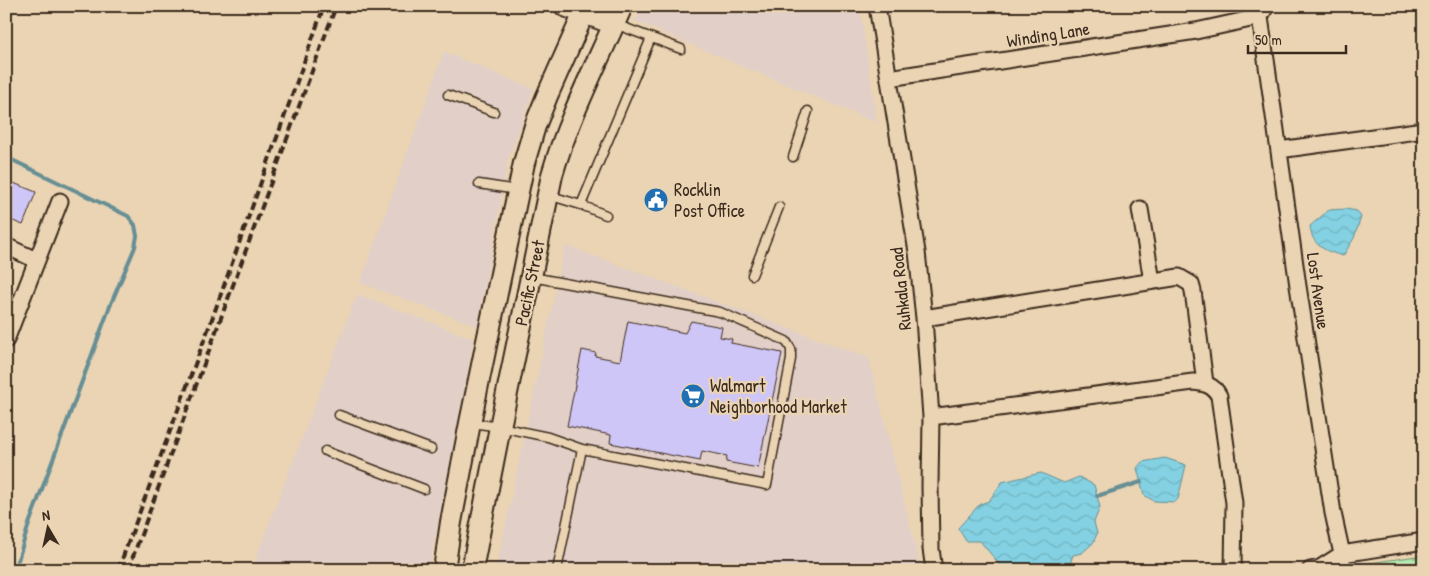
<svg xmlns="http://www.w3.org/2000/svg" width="1430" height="576" viewBox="0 0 1430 576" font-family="'Patrick Hand',sans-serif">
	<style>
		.built { fill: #e2d0c8 }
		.cemetery { fill: url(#cemetery-stones); stroke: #768b68 }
		.water { fill: url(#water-waves); stroke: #668e94 }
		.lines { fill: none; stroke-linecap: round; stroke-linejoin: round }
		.stream { stroke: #668e94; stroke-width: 4 }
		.building { fill: #cfc6f8; stroke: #3b2a1e }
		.lane-casing { stroke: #3b2a1e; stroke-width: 11 }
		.street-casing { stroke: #3b2a1e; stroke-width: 19 }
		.secondary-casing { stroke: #3b2a1e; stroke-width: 24 }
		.lane { stroke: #ead4b3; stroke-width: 8 }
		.street { stroke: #ead4b3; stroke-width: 15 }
		.secondary { stroke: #ead4b3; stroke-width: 20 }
		.rail { stroke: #3b2a1e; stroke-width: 4; stroke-dasharray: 8 4; stroke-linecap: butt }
		.labels { text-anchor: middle; stroke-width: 4.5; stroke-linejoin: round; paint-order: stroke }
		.street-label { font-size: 18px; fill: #3b2a1e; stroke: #ead4b3 }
		.poi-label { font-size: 18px; fill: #3b2a1e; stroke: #ead4b3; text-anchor: start }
	</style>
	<defs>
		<pattern id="cemetery-stones" width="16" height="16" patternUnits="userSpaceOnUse" patternTransform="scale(1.25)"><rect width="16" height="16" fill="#b2ecb1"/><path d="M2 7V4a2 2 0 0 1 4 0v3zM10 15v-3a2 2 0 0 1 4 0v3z" fill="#9acb98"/></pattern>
		<pattern id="water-waves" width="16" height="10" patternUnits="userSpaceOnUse" patternTransform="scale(1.25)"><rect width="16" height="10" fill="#83d1e2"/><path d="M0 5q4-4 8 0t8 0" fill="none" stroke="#72b4c1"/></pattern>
	</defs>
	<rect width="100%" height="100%" fill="#ead4b3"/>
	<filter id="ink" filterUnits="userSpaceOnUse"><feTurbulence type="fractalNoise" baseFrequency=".02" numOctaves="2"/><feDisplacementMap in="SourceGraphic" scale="10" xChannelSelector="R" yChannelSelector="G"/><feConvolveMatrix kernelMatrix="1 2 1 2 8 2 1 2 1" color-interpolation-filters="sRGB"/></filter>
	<g filter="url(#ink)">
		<path class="built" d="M 642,6 L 860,6 L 877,123 L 635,21 Z
			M 444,52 L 534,89 L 508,160 L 478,326 L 360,283 Z
			M 565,245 L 869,358 L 921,570 L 496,570 Z
			M 357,294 L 474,339 L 429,570 L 251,570 Z"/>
		<path class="cemetery" d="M 1424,555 L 1424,570 L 1351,570 L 1356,565 Z"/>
		<path class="water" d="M 1346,209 L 1357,211 L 1361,217 L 1354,238 L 1343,256 C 1326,251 1312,247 1310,226 L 1329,210 Z
			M 1165,458 L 1186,465 L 1178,499 L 1175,502 L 1154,501 L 1144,495 L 1137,468 L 1142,462 Z
			M 1041,473 L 1064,483 L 1079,477 L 1094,485 L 1100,507 L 1094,522 L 1097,534 L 1093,543 L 1082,553 L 1073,555 L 1069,567 L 1049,570 L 1000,565 L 980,541 L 966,541 L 958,528 L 980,504 L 989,501 L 1002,482 Z"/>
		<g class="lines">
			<path class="stream" d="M 6,157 L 128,216 L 135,225 L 137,236 L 135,247 L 110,306 L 29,524 L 15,570
				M 1097,496 L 1141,482"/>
		</g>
		<path class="building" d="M 6,180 L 36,192 L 23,225 L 6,218 Z
			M 628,321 L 685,333 L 691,321 L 722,327 L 720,337 L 732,339 L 731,343 L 782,353 L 758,468 L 726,462 L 727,456 L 702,451 L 700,461 L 610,443 L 611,435 L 567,426 L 582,350 L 596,353 L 595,356 L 620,361 Z"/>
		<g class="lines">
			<defs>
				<path id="lane" d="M 615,24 L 681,49
					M 448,95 L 494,112
					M 793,157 L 808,111
					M 479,184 L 517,190
					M 548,195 L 581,205 L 606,215
					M 581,205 L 651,38
					M 752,275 L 779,207
					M 339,415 L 431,449
					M 472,423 L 500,427 L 548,437 L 582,449 L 767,485 L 791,359 L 791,349 L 786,341 L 720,312 L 532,277
					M 325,451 L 424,489
					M 557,570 L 582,449"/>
				<path id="street" d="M 877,6 L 917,252 L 924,318 L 931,417 L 930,486 L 931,549 L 934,570
					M 1260,17 L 1298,286 L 1333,513 L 1342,554 L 1342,570
					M 889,78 L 1196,31 L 1260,17 L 1266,6
					M 1279,150 L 1424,130
					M 1140,209 L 1152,281
					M 6,246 L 36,260
					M 924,318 L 1179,277 L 1191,284 L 1193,291 L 1205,383
					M 6,340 L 60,201
					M 931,417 L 1193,382 C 1204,383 1214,385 1219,396 L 1234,503 L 1233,570
					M 1310,570 L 1320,568 L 1342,554 L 1424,541"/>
				<path id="secondary" d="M 565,6 L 614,24
					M 444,570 L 451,522 L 470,423 L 524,163 L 535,126 L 547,96 L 587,6
					M 472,570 L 500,427 L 552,175 C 569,116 598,62 622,6"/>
			</defs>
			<use href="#lane" class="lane-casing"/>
			<use href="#street" class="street-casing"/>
			<use href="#secondary" class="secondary-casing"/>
			<use href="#lane" class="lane"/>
			<use href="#street" class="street"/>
			<use href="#secondary" class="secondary"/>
			<path class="rail" d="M 118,570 L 212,319 L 324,6
				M 128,570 L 336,6"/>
		</g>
	</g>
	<defs>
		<symbol id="civic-disc" viewBox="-11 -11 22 22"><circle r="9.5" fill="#1f6fb2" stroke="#ead4b3"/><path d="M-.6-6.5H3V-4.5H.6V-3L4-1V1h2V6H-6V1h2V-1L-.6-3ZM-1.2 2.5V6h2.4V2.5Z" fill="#fff"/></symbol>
		<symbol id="supermarket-disc" viewBox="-11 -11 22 22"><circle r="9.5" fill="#1f6fb2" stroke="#ead4b3"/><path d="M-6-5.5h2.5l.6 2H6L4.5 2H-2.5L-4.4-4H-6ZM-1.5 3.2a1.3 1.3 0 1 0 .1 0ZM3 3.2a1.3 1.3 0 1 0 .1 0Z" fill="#fff"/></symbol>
	</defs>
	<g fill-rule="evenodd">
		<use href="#civic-disc" x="642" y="186" width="28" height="28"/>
		<use href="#supermarket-disc" x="679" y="382" width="28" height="28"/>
	</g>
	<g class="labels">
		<g class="street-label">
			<text transform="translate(1048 35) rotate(-9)" y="6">Winding Lane</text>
			<text transform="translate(530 283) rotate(-78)" y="6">Pacific Street</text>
			<text transform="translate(901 289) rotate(-96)" y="6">Ruhkala Road</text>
			<text transform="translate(1318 291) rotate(82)" y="6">Lost Avenue</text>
		</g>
		<g class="poi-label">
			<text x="674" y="196">Rocklin<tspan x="674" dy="21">Post Office</tspan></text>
			<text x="710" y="392">Walmart<tspan x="710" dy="21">Neighborhood Market</tspan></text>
		</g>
	</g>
	<rect width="1430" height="576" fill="none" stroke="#ead4b3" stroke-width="25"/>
	<rect x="12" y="12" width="1405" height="551" fill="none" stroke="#3b2a1e" stroke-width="2" filter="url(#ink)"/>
	<g transform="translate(48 528) rotate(351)" stroke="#ead4b3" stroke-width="4" paint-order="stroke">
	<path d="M0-4L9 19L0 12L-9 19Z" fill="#3b2a1e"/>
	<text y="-8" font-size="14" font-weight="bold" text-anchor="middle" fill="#3b2a1e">N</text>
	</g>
	<path d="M1248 45v8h98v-8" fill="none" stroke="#3b2a1e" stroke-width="2.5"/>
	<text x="1255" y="45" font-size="15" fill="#3b2a1e" stroke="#ead4b3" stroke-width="4" paint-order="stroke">50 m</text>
</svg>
